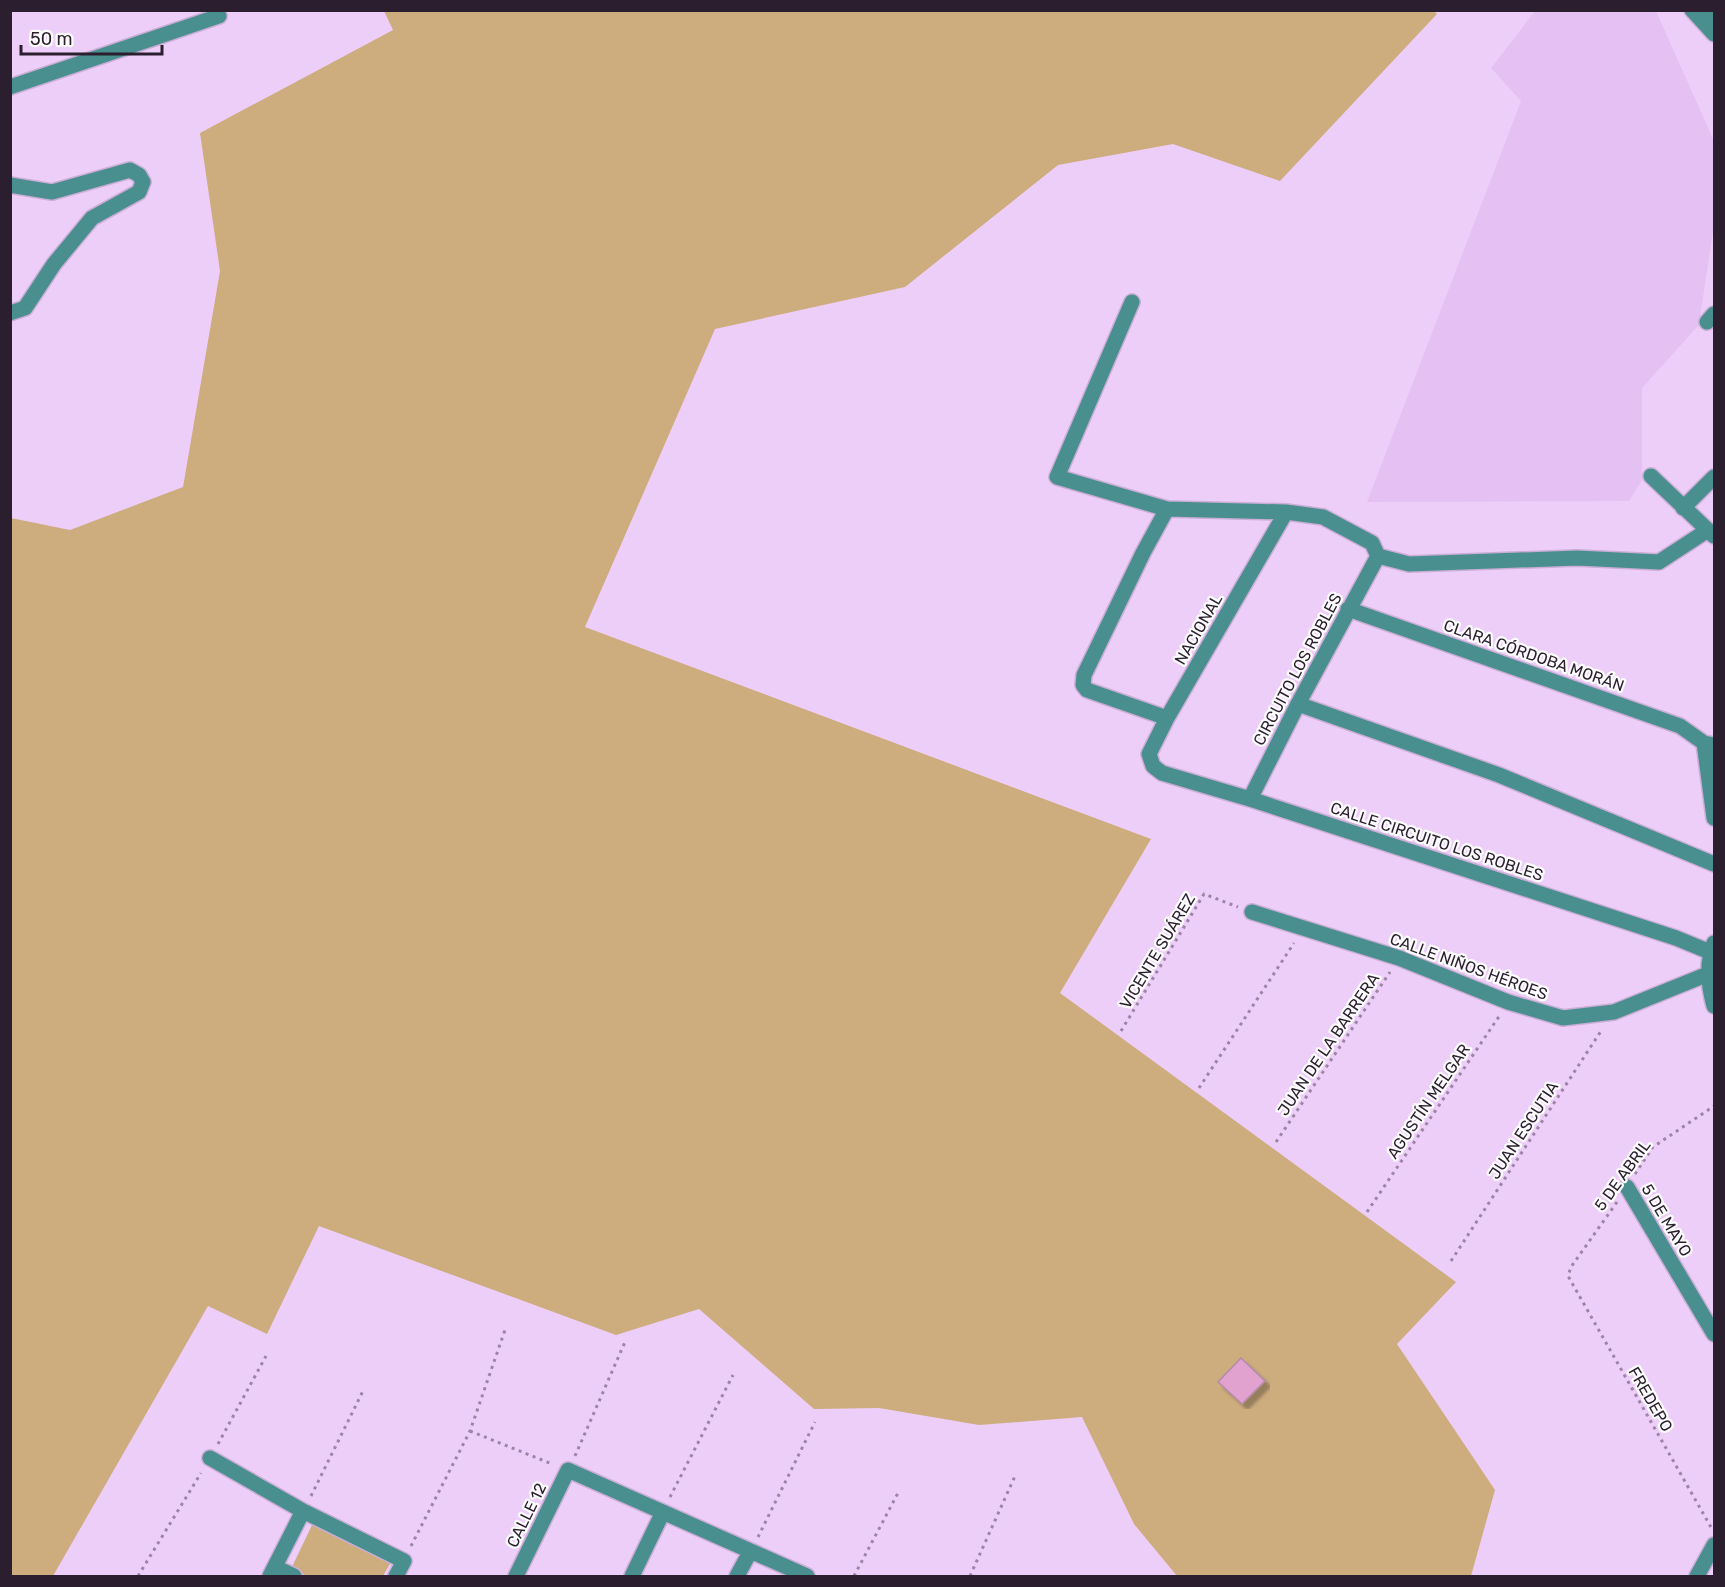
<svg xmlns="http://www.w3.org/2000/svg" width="1725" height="1587" viewBox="0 0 1725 1587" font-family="Rubik,sans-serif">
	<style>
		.built { fill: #e5c1f3 }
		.green { fill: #cdad7e }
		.building { fill: #e1a2d0; stroke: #b489a8; stroke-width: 1.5; filter: url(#shadow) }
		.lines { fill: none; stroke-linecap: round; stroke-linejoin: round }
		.minor-casing { stroke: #caaed5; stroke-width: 18 }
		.path { stroke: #9d85a5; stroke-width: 3; stroke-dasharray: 3 4.5; stroke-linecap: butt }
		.minor { stroke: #4a8f90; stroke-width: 15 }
		.labels { text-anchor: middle; stroke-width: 4.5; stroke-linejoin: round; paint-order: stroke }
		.street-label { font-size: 16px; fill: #2b1f2f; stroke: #fcfcfc }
	</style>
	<defs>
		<filter id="shadow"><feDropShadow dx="5.5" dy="5.5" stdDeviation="1.5" flood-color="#0004"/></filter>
	</defs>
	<rect width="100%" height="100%" fill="#edcef9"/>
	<path class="built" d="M 1535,11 L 1656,11 L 1714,141 L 1714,224 L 1699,325 L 1642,388 L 1642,480 L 1629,501 L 1367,502 L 1521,101 L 1491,68 Z"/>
	<path class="green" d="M 1433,10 L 1437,14 L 1280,181 L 1173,144 L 1058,165 L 905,287 L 715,329 L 585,627 L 1151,839 L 1060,993 L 1456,1282 L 1397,1344 L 1495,1490 L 1471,1576 L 1177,1576 L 1134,1524 L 1082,1417 L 979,1425 L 879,1408 L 814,1409 L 699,1309 L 616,1335 L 319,1226 L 267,1334 L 208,1306 L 53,1576 L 11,1576 L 11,518 L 70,530 L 183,487 L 220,271 L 200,133 L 393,30 L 384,11 Z
		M 313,1523 L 391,1562 L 383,1576 L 307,1576 L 291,1569 Z"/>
	<path class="building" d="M 1241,1358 L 1265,1381 L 1242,1404 L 1218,1382 Z"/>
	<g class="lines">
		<defs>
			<path id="minor" d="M 1692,10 L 1714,34
				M 1703,21 L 1714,10
				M 10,87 L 219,16
				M 10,185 L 52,192 L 130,170 L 139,175 L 143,182 L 139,192 L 92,218 L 54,264 L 25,308 L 10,313
				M 1132,302 L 1057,477 L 1167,509 L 1286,512 L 1323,517 L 1372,543 L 1378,556 L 1409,564 L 1577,558 L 1659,562 L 1708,530
				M 1707,322 L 1714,314
				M 1651,476 L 1714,536
				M 1683,508 L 1714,477
				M 1286,512 L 1167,718 L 1149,754 L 1153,766 L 1162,773 L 1250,799 L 1676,938 L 1710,952
				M 1348,609 L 1680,726 L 1704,743 L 1714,745
				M 1298,704 L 1499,775 L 1714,864
				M 1167,718 L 1087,690 L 1083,685 L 1084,675 L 1143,553 L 1167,509
				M 1704,743 L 1714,818
				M 1250,799 L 1298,704 L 1378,556
				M 1252,912 L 1399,958 L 1508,1002 L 1563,1018 L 1614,1012 L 1708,974
				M 1714,943 C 1706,963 1708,985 1714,1006
				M 1627,1187 L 1714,1334
				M 210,1458 L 303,1511 L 404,1561 L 396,1576
				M 275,1567 L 294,1576
				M 270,1576 L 303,1511
				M 516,1576 L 568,1470 L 807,1576
				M 632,1576 L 663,1512
				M 737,1576 L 750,1552
				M 1697,1576 L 1714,1545"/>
		</defs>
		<use href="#minor" class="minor-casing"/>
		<path class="path" d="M 1121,1031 L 1204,894 L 1238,907
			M 1199,1088 L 1294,943
			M 1276,1142 L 1390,972
			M 1635,1174 L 1653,1147 L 1714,1106
			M 1617,1202 L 1571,1267 L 1568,1276 L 1712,1529
			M 1367,1212 L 1500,1015
			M 1451,1261 L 1601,1031
			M 470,1431 L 552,1464
			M 218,1444 L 266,1356
			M 575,1456 L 625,1342
			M 311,1496 L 363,1391
			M 670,1497 L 733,1375
			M 758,1537 L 815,1422
			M 411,1546 L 470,1431 L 505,1330
			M 138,1576 L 201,1473
			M 854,1576 L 898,1493
			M 970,1576 L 1015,1476"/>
		<use href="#minor" class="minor"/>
	</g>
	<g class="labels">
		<g class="street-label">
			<text transform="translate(1198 629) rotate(-60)" y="6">NACIONAL</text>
			<text transform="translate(1534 655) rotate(19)" y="6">CLARA CÓRDOBA MORÁN</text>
			<text transform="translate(1297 669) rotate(-62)" y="6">CIRCUITO LOS ROBLES</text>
			<text transform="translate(1437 841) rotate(18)" y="6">CALLE CIRCUITO LOS ROBLES</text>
			<text transform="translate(1157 951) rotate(-59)" y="6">VICENTE SUÁREZ</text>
			<text transform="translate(1469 966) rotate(20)" y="6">CALLE NIÑOS HÉROES</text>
			<text transform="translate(1328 1044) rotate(-56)" y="6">JUAN DE LA BARRERA</text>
			<text transform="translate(1428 1101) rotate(-56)" y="6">AGUSTÍN MELGAR</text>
			<text transform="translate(1523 1130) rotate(-57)" y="6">JUAN ESCUTIA</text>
			<text transform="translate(1622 1175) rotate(-54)" y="6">5 DE ABRIL</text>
			<text transform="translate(1667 1220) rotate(59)" y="6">5 DE MAYO</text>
			<text transform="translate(1651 1399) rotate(60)" y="6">FREDEPO</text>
			<text transform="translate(526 1515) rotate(-64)" y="6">CALLE 12</text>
		</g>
	</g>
	<rect width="1725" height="1587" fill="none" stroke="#2b1f2f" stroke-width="24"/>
	<path d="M21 45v9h141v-9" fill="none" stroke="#2b1f2f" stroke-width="3"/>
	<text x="30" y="45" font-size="18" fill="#2b1f2f" stroke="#fcfcfc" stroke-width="4.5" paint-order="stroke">50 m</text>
</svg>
